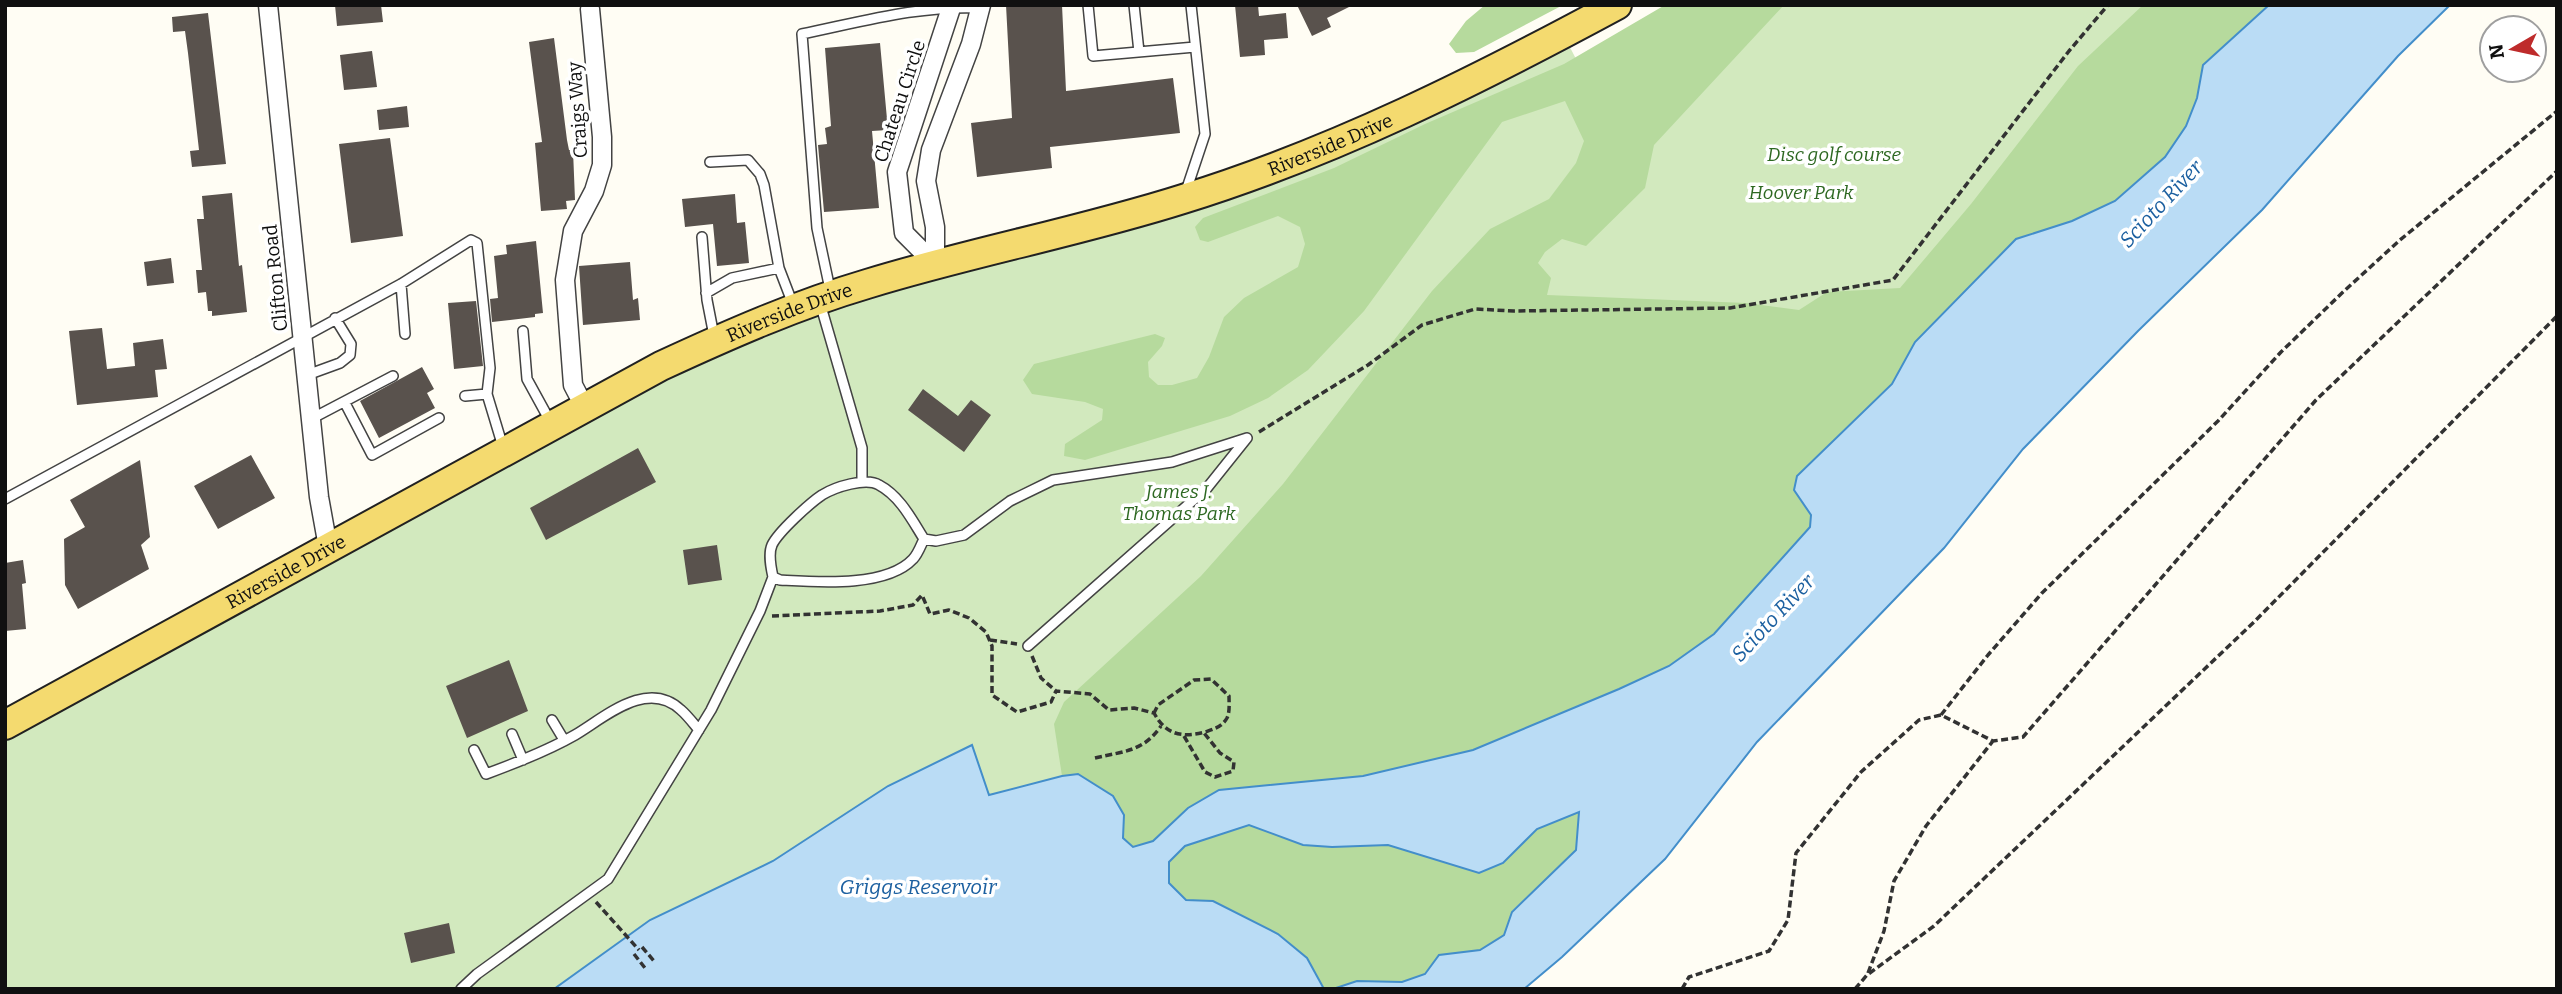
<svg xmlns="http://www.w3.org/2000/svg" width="2562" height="994" viewBox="0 0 2562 994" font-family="Bitter,serif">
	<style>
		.green { fill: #d2e9be }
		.forest { fill: #b6da9d }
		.water { fill: #badcf5; stroke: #438eca; stroke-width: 2 }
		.building { fill: #59524d }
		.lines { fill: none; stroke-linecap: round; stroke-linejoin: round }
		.lane-casing { stroke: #434343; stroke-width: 12 }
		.street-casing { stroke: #434343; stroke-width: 21 }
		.primary-casing { stroke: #212121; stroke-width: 32 }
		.path { stroke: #323232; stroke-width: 3.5; stroke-dasharray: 7 3.5; stroke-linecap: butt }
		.lane { stroke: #fff; stroke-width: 9 }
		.street { stroke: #fff; stroke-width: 18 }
		.primary { stroke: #f4da6f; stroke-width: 28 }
		.labels { text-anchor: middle; stroke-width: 7; stroke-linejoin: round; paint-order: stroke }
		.street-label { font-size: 19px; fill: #101010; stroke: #fff }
		.park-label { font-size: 19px; font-style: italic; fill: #2d6821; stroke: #fff }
		.water-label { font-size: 21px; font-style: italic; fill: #1c60a0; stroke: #fff }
	</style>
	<rect width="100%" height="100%" fill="#fffdf4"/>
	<path class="green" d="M 1692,5 L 2269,5 L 2203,65 L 1714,634 L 1062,776 L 989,795 L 972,745 L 888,786 L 773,861 L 650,920 L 554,989 L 5,989 L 5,725 L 715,341 L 1183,200 L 1563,34 L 1598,101 Z"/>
	<path class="forest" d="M 1485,5 L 1563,5 L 1474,52 L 1456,53 L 1449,44 L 1466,21 Z
		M 1665,5 L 1784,5 L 1654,145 L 1645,188 L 1586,246 L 1562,239 L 1545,252 L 1538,263 L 1551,278 L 1547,295 L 1746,303 L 1799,310 L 1827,292 L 1900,288 L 1971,204 L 2078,66 L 2143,5 L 2269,5 L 2203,65 L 2197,98 L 2186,126 L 2165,157 L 2115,201 L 2072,221 L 1915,342 L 1892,384 L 1797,476 L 1794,490 L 1811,515 L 1810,527 L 1714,634 L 1669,666 L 1619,689 L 1473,750 L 1363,776 L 1188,808 L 1153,841 L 1133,847 L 1123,839 L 1124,815 L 1078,774 L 1062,776 L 1054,724 L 1064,702 L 1201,576 L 1283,484 L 1432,291 L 1490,229 L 1549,199 L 1576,163 L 1584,141 L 1565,101 L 1502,122 L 1364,311 L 1308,370 L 1268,398 L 1230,416 L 1085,460 L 1064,456 L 1065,444 L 1102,420 L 1103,409 L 1085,402 L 1032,394 L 1023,380 L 1034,364 L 1155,334 L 1165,338 L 1162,346 L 1148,362 L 1149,377 L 1158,385 L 1172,385 L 1197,378 L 1209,357 L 1224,317 L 1244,298 L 1298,267 L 1305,244 L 1300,227 L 1278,216 L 1208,242 L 1200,240 L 1195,227 L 1203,218 L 1334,168 L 1425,124 L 1564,64 Z
		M 1580,812 L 1577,850 L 1512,911 L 1504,935 L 1480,950 L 1439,955 L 1425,974 L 1402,982 L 1358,981 L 1333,989 L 1324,989 L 1307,958 L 1213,901 L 1186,900 L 1169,883 L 1168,862 L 1184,846 L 1249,825 L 1303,845 L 1332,847 L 1388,845 L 1479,873 L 1503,863 L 1537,829 Z"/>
	<path class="water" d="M 2269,5 L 2450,5 L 2398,56 L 2262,210 L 2138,331 L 2023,449 L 1944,548 L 1757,742 L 1665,859 L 1562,957 L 1524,989 L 1333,989 L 1357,981 L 1402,982 L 1425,974 L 1439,955 L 1480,950 L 1504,935 L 1512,912 L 1576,850 L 1579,812 L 1537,829 L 1503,863 L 1479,873 L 1388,845 L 1332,847 L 1303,845 L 1249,825 L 1185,846 L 1169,862 L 1169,883 L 1186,900 L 1213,901 L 1278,934 L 1307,958 L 1324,989 L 554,989 L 650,920 L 773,861 L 888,786 L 972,745 L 989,795 L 1062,776 L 1078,774 L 1113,796 L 1124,815 L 1123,838 L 1133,847 L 1153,841 L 1188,808 L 1219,790 L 1363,776 L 1473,750 L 1619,689 L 1669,666 L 1714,634 L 1810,527 L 1811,515 L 1794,490 L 1797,476 L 1892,384 L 1915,342 L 2016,239 L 2072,221 L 2115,201 L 2165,157 L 2186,126 L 2197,98 L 2203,65 Z"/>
	<path class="building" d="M 335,5 L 381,5 L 383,22 L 337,26 Z
		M 1006,5 L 1062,5 L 1066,91 L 1173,78 L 1180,133 L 1050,147 L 1052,168 L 977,177 L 971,123 L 1012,118 Z
		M 1235,5 L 1258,5 L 1259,16 L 1286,13 L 1288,38 L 1264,40 L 1265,55 L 1240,57 Z
		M 1297,5 L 1353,5 L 1327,18 L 1331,27 L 1312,36 Z
		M 208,13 L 226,164 L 192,167 L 190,151 L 199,150 L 188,53 L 185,31 L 173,32 L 172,17 Z
		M 554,38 L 567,140 L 569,150 L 573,150 L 575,200 L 566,201 L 567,209 L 541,211 L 535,143 L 542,142 L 529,42 Z
		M 880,43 L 888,130 L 872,131 L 879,208 L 824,212 L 818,145 L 827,144 L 825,128 L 831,126 L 825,48 Z
		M 372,51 L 377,87 L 344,90 L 340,55 Z
		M 407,106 L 409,127 L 379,130 L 377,110 Z
		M 390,138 L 403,236 L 351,243 L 339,144 Z
		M 232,193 L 239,266 L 242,265 L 247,312 L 212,316 L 212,311 L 208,311 L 206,292 L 198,293 L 196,270 L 202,270 L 197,219 L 204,219 L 202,196 Z
		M 735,194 L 737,223 L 745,222 L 749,263 L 717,266 L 713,224 L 685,227 L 682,199 Z
		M 536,241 L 543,313 L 535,314 L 535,317 L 492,322 L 490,299 L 498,298 L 494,256 L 507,254 L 506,245 Z
		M 171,258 L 174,283 L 147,286 L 144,262 Z
		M 630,262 L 633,300 L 638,298 L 640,320 L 583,325 L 579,266 Z
		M 476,301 L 483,366 L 454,369 L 448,303 Z
		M 102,328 L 107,369 L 135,366 L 133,343 L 163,339 L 167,369 L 155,370 L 158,397 L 77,405 L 69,331 Z
		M 422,367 L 434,389 L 427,393 L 435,408 L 379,438 L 360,401 Z
		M 923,389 L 958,416 L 971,400 L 991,415 L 964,452 L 908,410 Z
		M 638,448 L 656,482 L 546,540 L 530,508 Z
		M 251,455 L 275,498 L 218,529 L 194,486 Z
		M 140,460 L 150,537 L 141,545 L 149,569 L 78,609 L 65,585 L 64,539 L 85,527 L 70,500 Z
		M 717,545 L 722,580 L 688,585 L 683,550 Z
		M 23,560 L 26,583 L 22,584 L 26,629 L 5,631 L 5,563 Z
		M 509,660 L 528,711 L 467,738 L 446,686 Z
		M 449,923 L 455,953 L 411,963 L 404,933 Z"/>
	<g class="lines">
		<defs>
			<path id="lane" d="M 1088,5 L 1093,56 L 1195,47
				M 1134,5 L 1139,52
				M 710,162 L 748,160 L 760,174 L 764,185 L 779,268 L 794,307
				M 1186,191 L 1205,134 L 1191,5
				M 702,237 L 707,300 L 714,336
				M 401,284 L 405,334
				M 706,293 L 732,278 L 779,268
				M 831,294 L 817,228 L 802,34 C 861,22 920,5 980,8
				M 820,303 L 862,448 L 862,481
				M 523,331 L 527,379 L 550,421
				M 307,375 L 340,363 L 350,355 L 351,344 L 335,318
				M 465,396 L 487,394
				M 345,403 L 372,455 L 439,418
				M 311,419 L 393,376
				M 5,499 L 401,284 L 471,240 L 477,243 L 490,368 L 487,394 L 503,447
				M 924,539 C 921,545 918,554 913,559 C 886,588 816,582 780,580 L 773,577 C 771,568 768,554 772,545 C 778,532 810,503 822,495 C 835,487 866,477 879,485 C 900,496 912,520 924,539 L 936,541 L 964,535 L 1010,501 L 1053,480 L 1172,462 L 1247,438 L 1207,488 L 1028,646
				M 552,720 L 564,740
				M 512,734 L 523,760
				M 474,750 L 486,774 C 516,763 547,751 575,735 C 604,718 647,678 681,710 C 687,715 693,723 699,730
				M 461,989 L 477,974 L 608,879 L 711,710 L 760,611 L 773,577"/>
			<path id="street" d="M 268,5 L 319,497 L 328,547
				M 935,264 L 904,233 L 897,172 L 952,5
				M 935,264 L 935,227 L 926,181 L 931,150 L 971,44 L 981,5
				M 585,408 L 573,385 L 565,280 L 573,231 L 594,191 L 602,165 L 602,137 L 590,9"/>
			<g id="primary">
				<path id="s1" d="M 5,725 L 661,366 C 728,335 796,305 867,284 C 971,252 1079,232 1183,199 C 1335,152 1478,80 1617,5"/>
			</g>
		</defs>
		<use href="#lane" class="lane-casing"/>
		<use href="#street" class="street-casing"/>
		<use href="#primary" class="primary-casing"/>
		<path class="path" d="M 1259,432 L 1368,365 L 1422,325 L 1475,309 L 1514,311 L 1730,308 L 1893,280 L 2069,51 L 2108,5
			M 772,616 L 880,611 L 913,605 L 922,595 L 930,614 L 949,610 L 969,618 L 986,632 L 992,646 L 992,695 L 1017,712 L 1051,702 L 1056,691 L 1090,694 L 1109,710 L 1134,708 L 1154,713 C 1166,735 1182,738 1205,732 C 1214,729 1222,727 1227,718 C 1230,712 1229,703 1229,696 L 1211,679 L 1194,680 L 1158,705 L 1154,713
			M 990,640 L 1017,644
			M 1032,656 L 1041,678 L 1056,691
			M 1941,715 L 1988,655 L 2042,593 L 2218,421 L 2281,352 L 2343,292 L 2400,240 L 2557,111
			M 1184,736 L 1205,772 L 1215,777 L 1233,771 L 1234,762 L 1220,753 L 1204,733
			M 1095,758 C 1124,751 1143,752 1161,726
			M 596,902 L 639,950
			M 642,947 L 654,961
			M 634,954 L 645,968
			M 1868,973 L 1884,931 L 1894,881 L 1926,826 L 1993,741
			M 1682,989 L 1689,977 L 1769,951 L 1788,920 L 1796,853 L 1861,772 L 1919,720 L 1941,715 L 1993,741 L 2023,737 L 2316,400 L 2557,171
			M 1855,989 L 1867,975 L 1934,926 L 2254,622 L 2557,316"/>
		<use href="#lane" class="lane"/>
		<use href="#street" class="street"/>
		<use href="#primary" class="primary"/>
	</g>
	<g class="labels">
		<g class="street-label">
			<text transform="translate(899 101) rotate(-72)" y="7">Chateau Circle</text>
			<text transform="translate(577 110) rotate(-94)" y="7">Craigs Way</text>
			<text dy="7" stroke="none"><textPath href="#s1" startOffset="1454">Riverside Drive</textPath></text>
			<text transform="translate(275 278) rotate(-96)" y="7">Clifton Road</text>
			<text dy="7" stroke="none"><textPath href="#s1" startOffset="887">Riverside Drive</textPath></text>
			<text dy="7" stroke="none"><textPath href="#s1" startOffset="320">Riverside Drive</textPath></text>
		</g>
		<g class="park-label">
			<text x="1834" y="161">Disc golf course</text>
			<text x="1801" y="199">Hoover Park</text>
			<text x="1179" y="498">James J.<tspan x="1179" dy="22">Thomas Park</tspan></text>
		</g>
		<g class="water-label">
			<text transform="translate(2161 204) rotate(-47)" y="7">Scioto River</text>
			<text transform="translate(1773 618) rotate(-47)" y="7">Scioto River</text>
			<text x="918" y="894">Griggs Reservoir</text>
		</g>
	</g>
	<rect width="2562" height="994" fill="none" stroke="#101010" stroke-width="14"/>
	<g transform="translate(2513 49) rotate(261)"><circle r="33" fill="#ffffff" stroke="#9f9f9f" stroke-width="2"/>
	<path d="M0-5L12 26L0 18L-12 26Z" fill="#be2b2b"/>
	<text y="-10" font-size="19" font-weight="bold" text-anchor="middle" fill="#101010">N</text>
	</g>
</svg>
